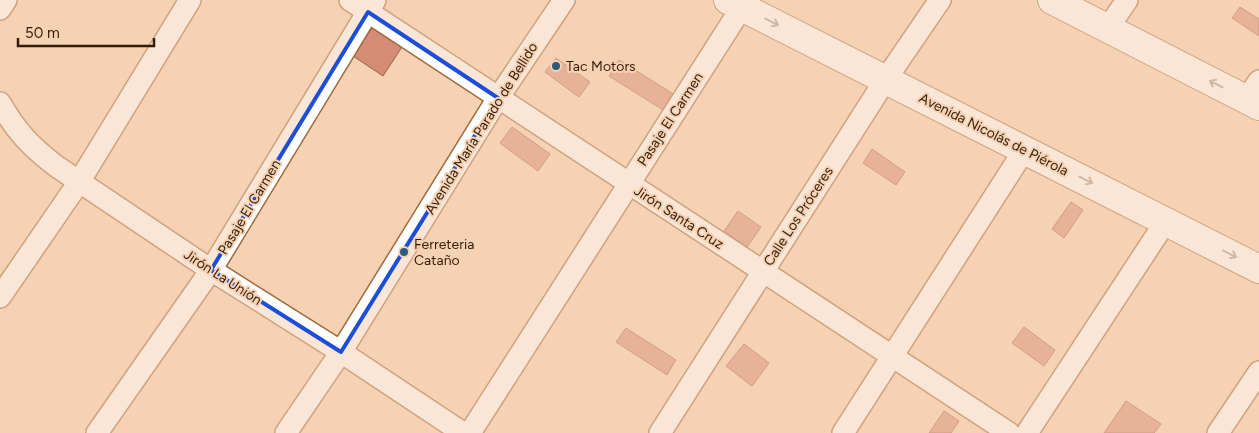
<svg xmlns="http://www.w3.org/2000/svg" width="1259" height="433" viewBox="0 0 1259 433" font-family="Figtree,sans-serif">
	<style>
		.building { fill: #d48d75; stroke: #a15f48 }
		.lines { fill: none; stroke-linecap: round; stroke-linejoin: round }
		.street-casing { stroke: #9f693a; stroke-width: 24 }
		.secondary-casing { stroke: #9f693a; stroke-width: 30 }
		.street { stroke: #fff; stroke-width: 21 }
		.secondary { stroke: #fff; stroke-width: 28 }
		.oneway { stroke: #a39990 }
		.marked { fill: none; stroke: #1d4ed8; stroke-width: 4; stroke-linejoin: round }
		.poi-dot { fill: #2d5b7a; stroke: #f6d2b5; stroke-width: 2 }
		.labels { text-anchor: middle; stroke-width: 4; stroke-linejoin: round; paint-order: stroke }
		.poi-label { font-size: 14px; fill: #331d09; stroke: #f6d2b5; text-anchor: start }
		.street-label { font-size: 14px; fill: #331d09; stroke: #f6d2b5 }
	</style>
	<rect width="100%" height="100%" fill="#f6d2b5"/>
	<path class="building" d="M 1240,7 L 1259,19 L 1259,36 L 1232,18 Z
		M 372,28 L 402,47 L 383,76 L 353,56 Z
		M 556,58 L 590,82 L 579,97 L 545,72 Z
		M 619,60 L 678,97 L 668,113 L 609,76 Z
		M 512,127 L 550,154 L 538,171 L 500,143 Z
		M 872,149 L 905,172 L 896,185 L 863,163 Z
		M 1071,202 L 1083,210 L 1064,238 L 1052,229 Z
		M 738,211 L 761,227 L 747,247 L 724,231 Z
		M 1024,327 L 1055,350 L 1044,366 L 1012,343 Z
		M 626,328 L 676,360 L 667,375 L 616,342 Z
		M 744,344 L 769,363 L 752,386 L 726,366 Z
		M 1126,401 L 1161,424 L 1154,433 L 1104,433 Z
		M 944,411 L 959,421 L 951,433 L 929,433 Z"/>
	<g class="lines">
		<defs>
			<path id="street" d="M 350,0 L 1009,433
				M 0,9 L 6,0
				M 1108,28 L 1127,0
				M 1246,100 L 1259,81
				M 0,103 C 16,131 30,146 56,166 L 211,270 L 341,352 L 463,433
				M 0,297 L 79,182 L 190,0
				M 97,433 L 211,270 L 375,0
				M 286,433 L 341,352 L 498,98 L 564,0
				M 470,433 L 742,7
				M 660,433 L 886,79 L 940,0
				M 843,433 L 1025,149
				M 1027,433 L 1166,221
				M 1218,433 L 1259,372"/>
			<path id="secondary" d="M 728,0 L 1259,269
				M 1052,0 L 1259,106"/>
		</defs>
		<use href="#street" class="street-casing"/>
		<use href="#secondary" class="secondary-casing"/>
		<use href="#street" class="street"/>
		<use href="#secondary" class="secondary"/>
	</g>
	<defs><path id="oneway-shaft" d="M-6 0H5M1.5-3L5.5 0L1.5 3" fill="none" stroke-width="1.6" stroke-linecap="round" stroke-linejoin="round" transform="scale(1.25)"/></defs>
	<g class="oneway">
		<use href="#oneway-shaft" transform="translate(772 22) rotate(27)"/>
		<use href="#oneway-shaft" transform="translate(1216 84) rotate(-153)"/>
		<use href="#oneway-shaft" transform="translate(1086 180) rotate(27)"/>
		<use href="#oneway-shaft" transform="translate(1230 254) rotate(27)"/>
	</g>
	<path d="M0 0H1259V433H0ZM 368,12 L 498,98 L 341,352 L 211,270 Z" fill="#f6d2b5" fill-opacity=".55" fill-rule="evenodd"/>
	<path class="marked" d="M 368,12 L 498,98 L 341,352 L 211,270 Z"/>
	<g class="poi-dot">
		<circle cx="556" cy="66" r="5"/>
		<circle cx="404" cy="252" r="5"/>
	</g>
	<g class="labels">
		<g class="poi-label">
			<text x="566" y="71">Tac Motors</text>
			<text x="414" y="249">Ferreteria<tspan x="414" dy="16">Cataño</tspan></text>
		</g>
		<g class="street-label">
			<text transform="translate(670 119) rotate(-57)" y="5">Pasaje El Carmen</text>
			<text transform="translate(481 128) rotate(-58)" y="5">Avenida María Parado de Bellido</text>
			<text transform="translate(994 134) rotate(27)" y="5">Avenida Nicolás de Piérola</text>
			<text transform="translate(249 207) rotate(-59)" y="5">Pasaje El Carmen</text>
			<text transform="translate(798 216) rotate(-57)" y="5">Calle Los Próceres</text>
			<text transform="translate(679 217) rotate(33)" y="5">Jirón Santa Cruz</text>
			<text transform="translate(223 277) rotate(33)" y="5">Jirón La Unión</text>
		</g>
	</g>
	<path d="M18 38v8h136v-8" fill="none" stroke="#331d09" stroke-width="2.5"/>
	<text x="25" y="38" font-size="15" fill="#331d09" stroke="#f6d2b5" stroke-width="4" paint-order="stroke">50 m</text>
</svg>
